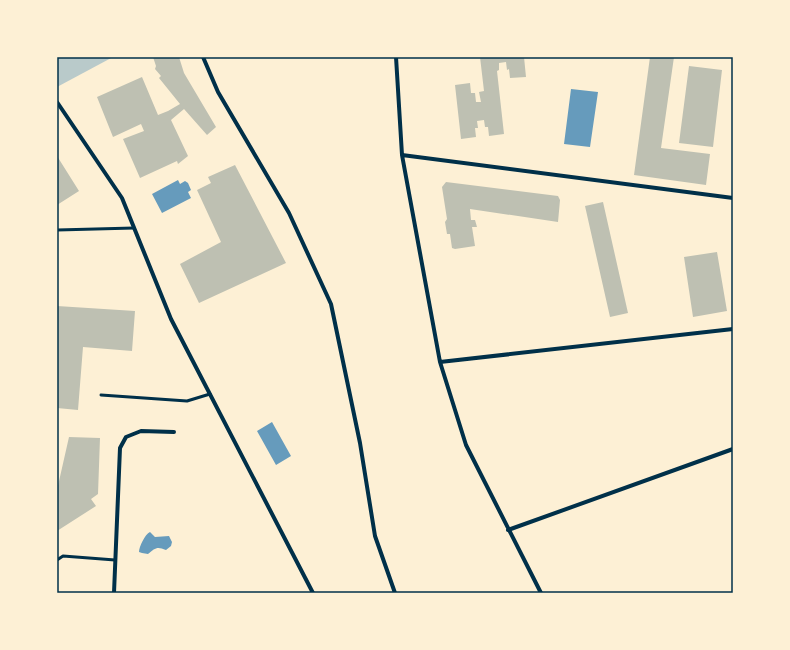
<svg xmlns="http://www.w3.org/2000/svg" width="790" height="650" viewBox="0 0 790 650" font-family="'DM Sans',sans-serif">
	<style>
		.green { fill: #b9caca }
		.water { fill: #669bbc }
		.building { fill: #bec0b2 }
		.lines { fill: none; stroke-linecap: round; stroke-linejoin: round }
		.service { stroke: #003049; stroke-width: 3 }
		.minor { stroke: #003049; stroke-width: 4 }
		.neatline { fill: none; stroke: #003049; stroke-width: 1.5 }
	</style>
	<rect width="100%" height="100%" fill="#fdf0d5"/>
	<path class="green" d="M 57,57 L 113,57 L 57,87 Z"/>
	<path class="water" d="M 571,89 L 598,92 L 590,147 L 564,144 Z
		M 178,180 L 180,184 L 185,181 L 188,183 L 191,190 L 188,192 L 191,198 L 162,213 L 152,194 Z
		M 272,422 L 291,456 L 276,465 L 257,431 Z
		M 150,532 L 155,537 L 169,536 L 172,542 L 171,546 L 166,550 C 157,546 155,548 148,554 L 142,553 L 139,552 C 139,547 145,534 150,532 Z"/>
	<path class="building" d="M 153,57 L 179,57 L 184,73 L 216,127 L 207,135 L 184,109 L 171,120 L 188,156 L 178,164 L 177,161 L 140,178 L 123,139 L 144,131 L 141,124 L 113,137 L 97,97 L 142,77 L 158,115 L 168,111 L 180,104 L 159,78 L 161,76 L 155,69 L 156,66 Z
		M 480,57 L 524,57 L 526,77 L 510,78 L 509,69 L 507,70 L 506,62 L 499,63 L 499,70 L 497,71 L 504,134 L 489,136 L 488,127 L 485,127 L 484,120 L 477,121 L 478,128 L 475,128 L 476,137 L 461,139 L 455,85 L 470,83 L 471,93 L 475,93 L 476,102 L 481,102 L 479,92 L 484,91 Z
		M 650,57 L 674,57 L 661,148 L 710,154 L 706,185 L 634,175 Z
		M 689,66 L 722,70 L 713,147 L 679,143 Z
		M 57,156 L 79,191 L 57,205 Z
		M 235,165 L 286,263 L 199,303 L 180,264 L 221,242 L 197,190 L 211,183 L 208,177 Z
		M 446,182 L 558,196 L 560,200 L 558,222 L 470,209 L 471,220 L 475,220 L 477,227 L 472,227 L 475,246 L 455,249 L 452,248 L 450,234 L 447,234 L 445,222 L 447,219 L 442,187 Z
		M 603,202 L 628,313 L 610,317 L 585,206 Z
		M 717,252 L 727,311 L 693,317 L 684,257 Z
		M 57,306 L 135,311 L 132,351 L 83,347 L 78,410 L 57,408 Z
		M 69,437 L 100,438 L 98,494 L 91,499 L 96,506 L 57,531 L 57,490 Z"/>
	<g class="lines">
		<path class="service" d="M 57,230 L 134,228
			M 101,395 L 187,401 L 210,394
			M 57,560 L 63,556 L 115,560"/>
		<path class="minor" d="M 203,57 L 218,92 L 289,213 L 331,304 L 360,443 L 375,536 L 395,593
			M 396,57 L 402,155 L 440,362 L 466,445 L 541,593
			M 57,102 L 122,198 L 171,319 L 313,593
			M 402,155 L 733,198
			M 440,362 L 733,329
			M 508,530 L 733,449
			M 114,593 L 120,448 L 126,437 L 141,431 L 174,432"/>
	</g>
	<rect width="790" height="650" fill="none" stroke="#fdf0d5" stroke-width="116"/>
	<rect x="58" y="58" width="674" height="534" class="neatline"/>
</svg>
